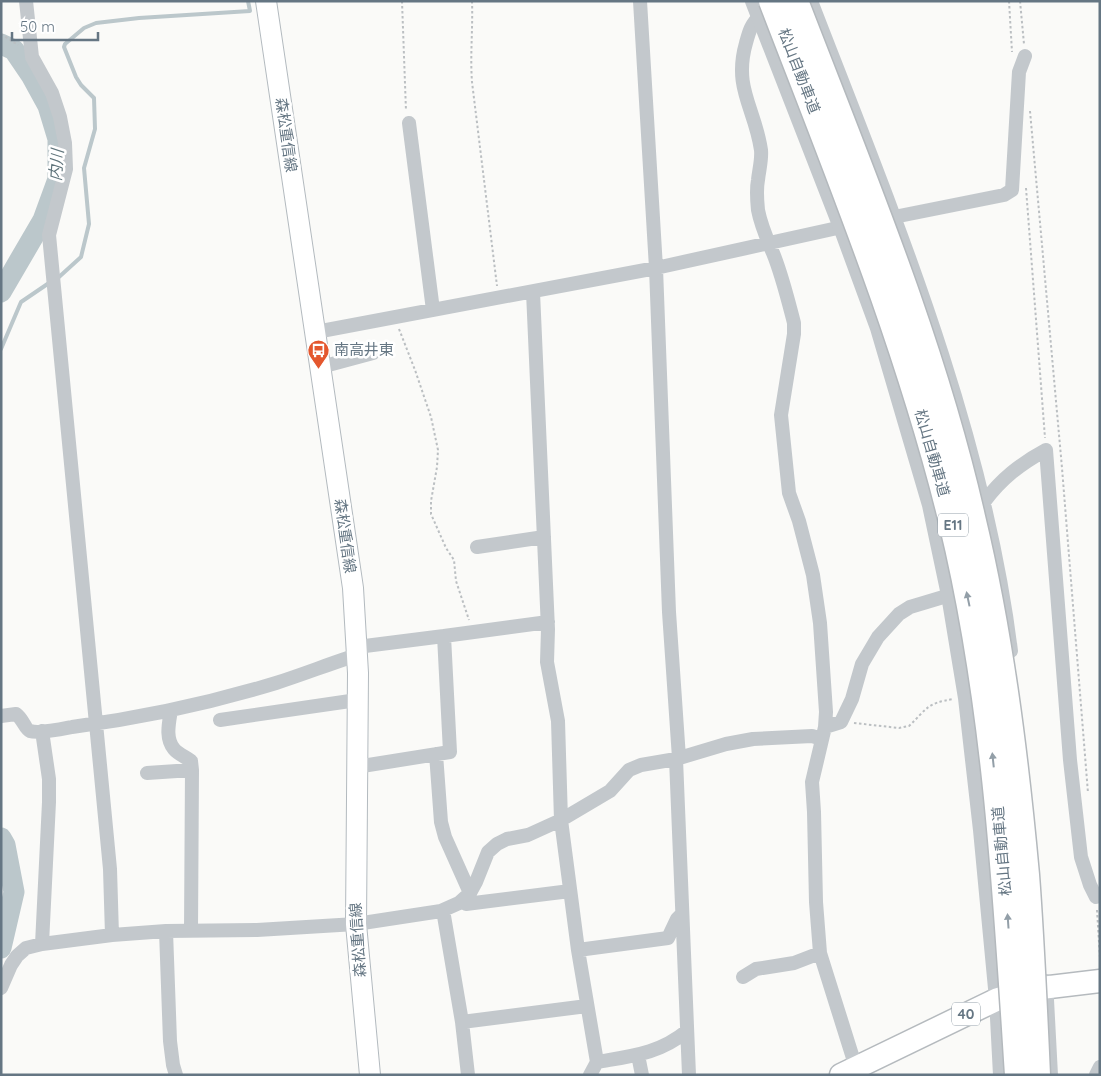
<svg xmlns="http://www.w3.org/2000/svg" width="1101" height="1076" viewBox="0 0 1101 1076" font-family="Quicksand,'Noto Sans JP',sans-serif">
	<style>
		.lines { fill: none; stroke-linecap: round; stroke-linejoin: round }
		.stream { stroke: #bbc7cb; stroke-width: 4 }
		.river { stroke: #bbc7cb; stroke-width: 21 }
		.secondary-casing { stroke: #b3babf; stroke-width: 22 }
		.primary-casing { stroke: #b5babe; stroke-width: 25 }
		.path { stroke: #bbbfc2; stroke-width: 2; stroke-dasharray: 2.5 2.5; stroke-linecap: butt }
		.minor { stroke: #c3c8cc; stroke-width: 14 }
		.tertiary { stroke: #c3c8cc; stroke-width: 18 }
		.secondary { stroke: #fff; stroke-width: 20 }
		.primary { stroke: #fff; stroke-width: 22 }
		.motorway-bridge-casing { stroke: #b4b9bd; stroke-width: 29; stroke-linecap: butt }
		.motorway-bridge { stroke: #fff; stroke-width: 26 }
		.oneway { fill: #939fa8 }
		.labels { text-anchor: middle; stroke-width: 5; stroke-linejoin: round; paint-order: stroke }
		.shield { fill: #fff; stroke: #939fa8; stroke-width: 1 }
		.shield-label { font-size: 14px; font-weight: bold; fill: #657683 }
		.street-label { font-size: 15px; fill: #657683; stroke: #fff }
		.poi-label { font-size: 15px; fill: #657683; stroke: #fff; text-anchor: start }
		.water-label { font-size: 16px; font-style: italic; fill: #60757c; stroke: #fff }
	</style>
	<rect width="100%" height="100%" fill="#fafaf8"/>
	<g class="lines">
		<path class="stream" d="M 59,277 L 81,257 L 89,224 L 84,168 L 95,129 L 94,98 L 81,85 L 76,77 L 64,47 L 65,44 L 84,28 L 96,23 L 139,18 L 250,11 L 248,1
			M 1,349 L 21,302 L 49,283"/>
		<path class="river" d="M 1,44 L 14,50 L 31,75 L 48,106 L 58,139 L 58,179 L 43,220 L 1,292
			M 1,838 L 5,845 L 14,892 L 1,948"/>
		<defs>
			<path id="secondary" d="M 266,1 L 353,588 L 358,673 L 356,924 L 370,1075"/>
			<path id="primary" d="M 841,1075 L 998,999 L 1033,989 L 1100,981"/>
		</defs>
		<use href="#secondary" class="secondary-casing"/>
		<use href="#primary" class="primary-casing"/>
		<path class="path" d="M 402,1 L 406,111
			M 472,1 C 473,28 470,55 472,82 L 497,286
			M 1009,1 L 1012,52
			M 1020,1 L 1024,44
			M 1,34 L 18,45
			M 1030,111 L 1062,468 L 1088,793
			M 1026,188 L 1045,438
			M 399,329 L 415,370 L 431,417 L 438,450 L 437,467 L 431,501 L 431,514 L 446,548 L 454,560 L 456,581 L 469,620
			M 854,723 L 899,728 L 909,726 C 927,709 926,703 954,699
			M 1097,910 L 1100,958"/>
		<path class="minor" d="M 26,1 L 32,57 L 52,93 L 60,117 L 65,143 L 66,169 L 49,235 L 110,869 L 112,935
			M 640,1 L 656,268 L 669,612 L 679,758
			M 811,1 C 892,211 983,426 1011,651
			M 760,16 C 751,24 749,32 746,43 C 733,88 755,108 761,150 C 762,160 759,170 758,180 C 756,190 757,200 758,210 C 761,226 767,239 773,253 C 782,275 788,300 794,323 L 794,334 L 781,415 L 789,493 L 799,521 L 813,575 L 820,623 L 826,712 L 825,727 L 812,782 L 814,812 L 816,902 L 820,953 L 858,1074
			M 409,123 L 433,310
			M 894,217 L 1004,195 L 1012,190 L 1019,72 L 1025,56
			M 533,292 L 548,629 L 547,662 L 558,721 L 561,820 L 578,950 L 597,1062 L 590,1075
			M 316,332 L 656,268 L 842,227
			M 321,367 L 373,353
			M 984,502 C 1001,479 1020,464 1046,450 L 1070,760 L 1081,857 L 1090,885 L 1096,897
			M 477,547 L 544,537
			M 444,636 L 548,622
			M 171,710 C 169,723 165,738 174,749 C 178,754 186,757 191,761 L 192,770 L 191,930
			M 1,716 L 16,714 C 23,719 25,729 30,731 C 39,734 62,729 72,727 C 141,718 210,703 276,683 C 301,675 324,666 348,658 L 357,656
			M 220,720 L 357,700
			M 825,727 L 841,722 L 852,699 L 862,664 L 878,637 L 899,614 L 910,607 L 950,595
			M 42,731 L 49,779 L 49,802 L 42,944
			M 436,754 L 441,822 L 445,837 L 470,893
			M 676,759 L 689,1075
			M 356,767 L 450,752 L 444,636 L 357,647
			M 147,773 L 192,770
			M 466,904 L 570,891
			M 443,910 L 462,1022 L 468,1075
			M 166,931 L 170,1041 L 173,1065 L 176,1075
			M 578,950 L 668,938 L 677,919 L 682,914
			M 743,977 L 756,969 L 794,963 L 820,953
			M 1046,981 L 1051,1075
			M 1,988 L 11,965 L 17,956 L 26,948 L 42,944 L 112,935 L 166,931 L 257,930 L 356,924 L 441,911 L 459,903 L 470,893 L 476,882 L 488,852 L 497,844 L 507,839 L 528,835 L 561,820 L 610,791 L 629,770 L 641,765 L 676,759 L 726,744 L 753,739 L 812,736 L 822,739
			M 462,1022 L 587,1006
			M 638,1055 L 642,1075
			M 597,1062 C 631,1056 659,1054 687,1031
			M 1096,1075 L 1100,1067"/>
		<path class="tertiary" d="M 754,1 L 842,227 L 879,328 L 931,505 L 950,595 L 967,698 L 982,830 L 998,999 L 1002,1075"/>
		<use href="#secondary" class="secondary"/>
		<use href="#primary" class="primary"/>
		<defs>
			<path id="motorway-bridge" d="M 772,1 C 838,173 908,343 952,522 C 996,703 1006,890 1018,1075
				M 795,1 C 860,170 932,340 972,517 C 1000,634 1015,755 1026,875 C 1031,941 1034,1008 1037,1075"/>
		</defs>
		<use href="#motorway-bridge" class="motorway-bridge-casing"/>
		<use href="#motorway-bridge" class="motorway-bridge"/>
	</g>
	<defs><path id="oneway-solid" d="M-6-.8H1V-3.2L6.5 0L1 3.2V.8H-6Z" transform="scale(1.25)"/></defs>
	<g class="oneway">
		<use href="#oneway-solid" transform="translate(968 599) rotate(-102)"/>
		<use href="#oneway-solid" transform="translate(993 760) rotate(-96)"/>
		<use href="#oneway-solid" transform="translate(1008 921) rotate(-94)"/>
	</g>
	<defs>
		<symbol id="bus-pin" viewBox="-11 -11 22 30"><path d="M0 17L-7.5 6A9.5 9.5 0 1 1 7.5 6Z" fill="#e4572e" stroke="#fff"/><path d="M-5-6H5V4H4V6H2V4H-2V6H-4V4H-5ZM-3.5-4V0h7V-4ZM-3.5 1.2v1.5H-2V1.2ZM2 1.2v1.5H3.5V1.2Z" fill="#fff"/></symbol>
	</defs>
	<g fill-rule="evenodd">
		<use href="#bus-pin" x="306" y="338" width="25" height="34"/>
	</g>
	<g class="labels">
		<g class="shield">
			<rect x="938" y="513.5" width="30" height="23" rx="4"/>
			<rect x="952" y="1002.5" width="28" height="23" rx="4"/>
		</g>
		<g class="shield-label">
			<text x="953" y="530">E11</text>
			<text x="966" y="1019">40</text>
		</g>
		<g class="street-label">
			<text transform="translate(799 71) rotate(69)" y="5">松山自動車道</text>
			<text transform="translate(286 135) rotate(82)" y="5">森松重信線</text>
			<text transform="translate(932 453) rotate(74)" y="5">松山自動車道</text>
			<text transform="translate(345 536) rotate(82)" y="5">森松重信線</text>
			<text transform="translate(1002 851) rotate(-95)" y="5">松山自動車道</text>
			<text transform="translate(358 940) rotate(-94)" y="5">森松重信線</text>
		</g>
		<g class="poi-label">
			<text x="334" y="355">南高井東</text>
		</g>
		<g class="water-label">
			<text transform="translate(56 165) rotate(-86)" y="6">内川</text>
		</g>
	</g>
	<rect width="1101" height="1076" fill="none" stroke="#657683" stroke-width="5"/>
	<path d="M12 32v8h86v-8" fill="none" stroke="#657683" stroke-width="2.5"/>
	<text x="20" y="32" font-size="15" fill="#657683" stroke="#ffffff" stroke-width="4" paint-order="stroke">50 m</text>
</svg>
